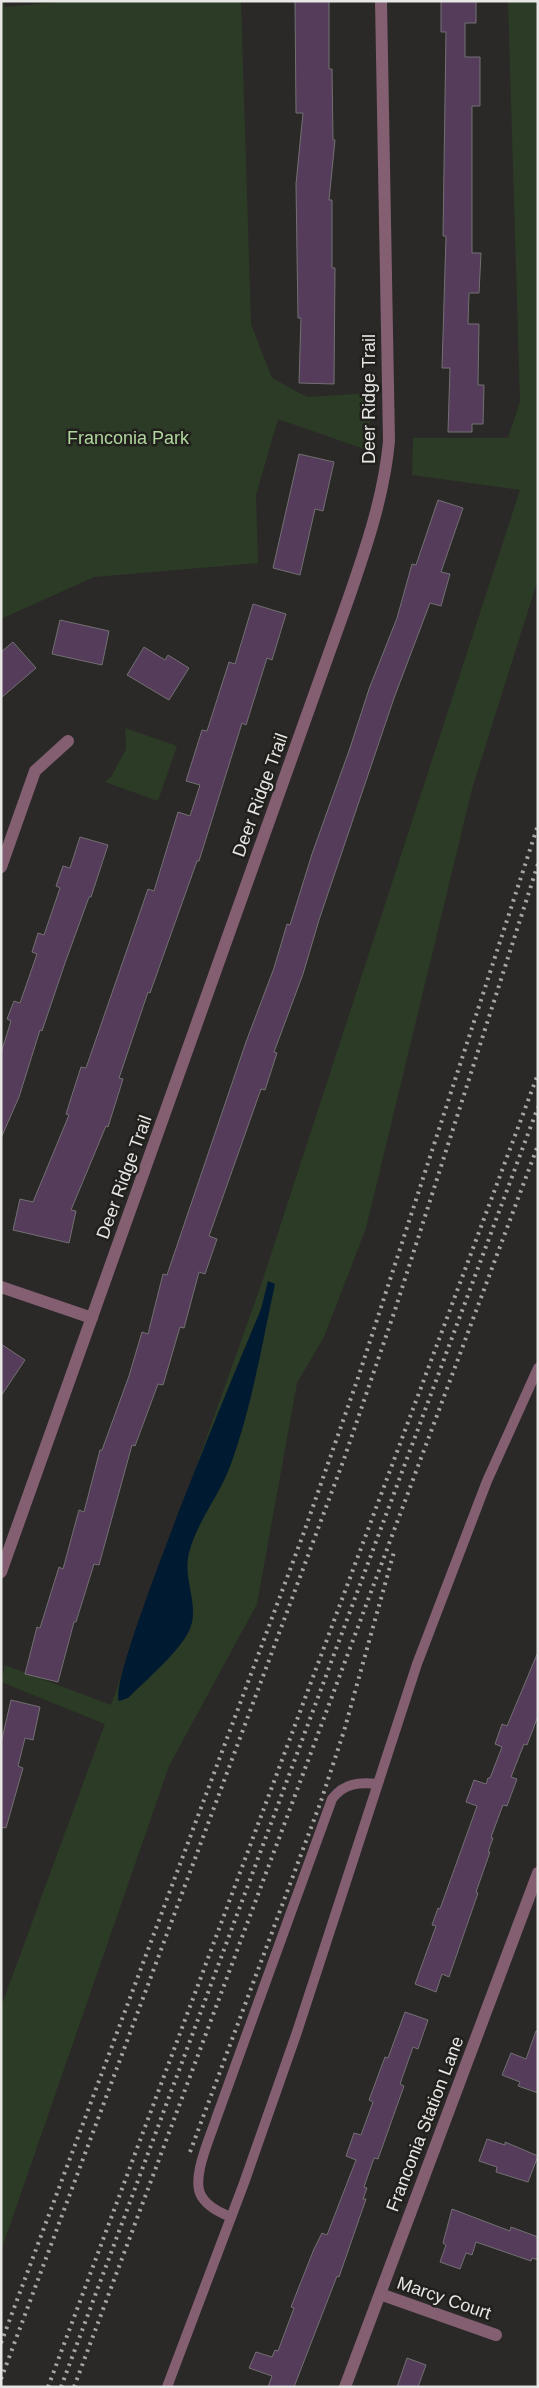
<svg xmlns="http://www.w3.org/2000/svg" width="539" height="2388" viewBox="0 0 539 2388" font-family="Helvetica,sans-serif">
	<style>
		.green { fill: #2c3b25 }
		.water { fill: #001a31 }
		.building { fill: #553c5a; stroke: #727072 }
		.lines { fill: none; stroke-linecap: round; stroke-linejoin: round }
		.lane { stroke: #835f71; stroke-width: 10 }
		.street { stroke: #835f71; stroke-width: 12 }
		.rail { stroke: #a5a5a3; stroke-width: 4; stroke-dasharray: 2.5 5; stroke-linecap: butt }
		.labels { text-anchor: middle; stroke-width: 5; stroke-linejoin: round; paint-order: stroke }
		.street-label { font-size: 18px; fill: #e7e7e5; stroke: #21201d }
		.park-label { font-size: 18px; fill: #afd69d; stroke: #21201d }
	</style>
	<rect width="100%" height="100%" fill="#2a2927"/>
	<path class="green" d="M 1,1 L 5,1 L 4,7 L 70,1 L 241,1 L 251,324 L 272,378 L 307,397 L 369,393 L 370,451 L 278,419 L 256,495 L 258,563 L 94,577 L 1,619 Z
		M 508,1 L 538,1 L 538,579 L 472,789 L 366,1228 L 324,1337 L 297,1383 L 257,1604 L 169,1766 L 1,2251 L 1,2007 L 105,1724 L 1,1682 L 5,1665 L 111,1705 L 261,1285 L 520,490 L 412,475 L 413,438 L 508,438 L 520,402 Z
		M 125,728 L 177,746 L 158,801 L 105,782 L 111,777 L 126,749 Z"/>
	<path class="water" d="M 268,1281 L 275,1284 C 262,1344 252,1406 231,1464 C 220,1495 197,1521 189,1553 C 182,1580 201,1606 189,1631 C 179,1652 145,1681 128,1698 L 119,1701 C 107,1677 242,1355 261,1309 Z"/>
	<path class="building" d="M 295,1 L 329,1 L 329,69 L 332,69 L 333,140 L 335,140 L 329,200 L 332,200 L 332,268 L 335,268 L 334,384 L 299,383 L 301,318 L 298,318 L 296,184 L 303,113 L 296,113 Z
		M 441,1 L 476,1 L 476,23 L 465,23 L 465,57 L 480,57 L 480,106 L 472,106 L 472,253 L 481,253 L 479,293 L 469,293 L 468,324 L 479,324 L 478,385 L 484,385 L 483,424 L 472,424 L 472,432 L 448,432 L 450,368 L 442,368 L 446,236 L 443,236 L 446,32 L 441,32 Z
		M 299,454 L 334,462 L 323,511 L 315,509 L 300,575 L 273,568 Z
		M 438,500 L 463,508 L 441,572 L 450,574 L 441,606 L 430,603 L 394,698 L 319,920 L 303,974 L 274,1052 L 277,1053 L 265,1090 L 261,1089 L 209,1236 L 217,1239 L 205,1274 L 199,1272 L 184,1328 L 180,1327 L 163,1385 L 158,1384 L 135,1446 L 132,1445 L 99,1565 L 94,1564 L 76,1622 L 74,1622 L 58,1682 L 25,1674 L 37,1627 L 40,1628 L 59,1567 L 63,1569 L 79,1510 L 84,1512 L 100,1450 L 102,1450 L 129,1376 L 142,1332 L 148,1334 L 163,1274 L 167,1275 L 246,1042 L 274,968 L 287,924 L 290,925 L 312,854 L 350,748 L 369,689 L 397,618 L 412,564 L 416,565 Z
		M 253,604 L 286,614 L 272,660 L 267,658 L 246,725 L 242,723 L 199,861 L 197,861 L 150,993 L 148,992 L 119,1078 L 123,1079 L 108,1127 L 106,1126 L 71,1210 L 76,1211 L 69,1243 L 13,1230 L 20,1199 L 33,1202 L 69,1115 L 66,1114 L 81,1067 L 86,1068 L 148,889 L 154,891 L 178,812 L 190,816 L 200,785 L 186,781 L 202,730 L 207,731 L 229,662 L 235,664 Z
		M 60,620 L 109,631 L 102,665 L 52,654 Z
		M 13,642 L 36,668 L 1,698 L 1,652 Z
		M 144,647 L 165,660 L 168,655 L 189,668 L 169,700 L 127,675 Z
		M 80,837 L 108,845 L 91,897 L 89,897 L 65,963 L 42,1031 L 40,1030 L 19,1097 L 1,1138 L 1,1053 L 11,1021 L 7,1019 L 14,1001 L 20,1003 L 37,954 L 32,952 L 38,933 L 44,935 L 60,888 L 56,886 L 63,866 L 70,868 Z
		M 1,1344 L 25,1360 L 1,1396 Z
		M 538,1652 L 538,1716 L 527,1745 L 524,1744 L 511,1777 L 517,1779 L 507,1806 L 503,1805 L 491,1837 L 493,1838 L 488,1852 L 490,1852 L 476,1892 L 478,1893 L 449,1977 L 442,1974 L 436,1992 L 415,1984 L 436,1926 L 432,1925 L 438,1908 L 440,1909 L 477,1806 L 466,1802 L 474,1780 L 486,1784 L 488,1778 L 490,1778 L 502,1747 L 495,1744 L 502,1724 L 507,1726 Z
		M 11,1700 L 40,1707 L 33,1740 L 25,1738 L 18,1766 L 23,1768 L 6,1828 L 1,1827 L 1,1743 Z
		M 405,2012 L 428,2020 L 418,2049 L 413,2047 L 400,2084 L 404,2086 L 378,2159 L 374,2158 L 364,2187 L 367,2188 L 363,2199 L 366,2199 L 339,2277 L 337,2276 L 294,2387 L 268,2387 L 272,2376 L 249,2368 L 256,2352 L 272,2357 L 275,2350 L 278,2351 L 294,2308 L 291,2307 L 314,2249 L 322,2233 L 327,2235 L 356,2160 L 346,2156 L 354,2133 L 361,2135 L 373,2102 L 369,2100 L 385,2057 L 388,2058 Z
		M 536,2031 L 538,2032 L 538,2093 L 518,2086 L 520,2082 L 502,2075 L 511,2053 L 526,2059 Z
		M 487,2139 L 505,2145 L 505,2142 L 538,2156 L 528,2182 L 496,2172 L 497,2167 L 479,2161 Z
		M 452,2209 L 510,2231 L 511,2227 L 538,2237 L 538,2260 L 532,2258 L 531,2261 L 476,2242 L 472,2255 L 466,2253 L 460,2269 L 440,2262 L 446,2245 L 443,2243 Z
		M 407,2358 L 426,2365 L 418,2387 L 397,2387 Z"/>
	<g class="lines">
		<path class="lane" d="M 230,2217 C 220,2212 208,2207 202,2197 C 190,2180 210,2138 216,2119 L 332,1799 C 344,1783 359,1782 378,1784
			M 167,2387 L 244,2183 L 297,2032 L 417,1664 L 487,1481 L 538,1368"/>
		<path class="street" d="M 1,867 L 35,771 L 68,741
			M 1,1287 L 92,1318
			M 1,1572 L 348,600 C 366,548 384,496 389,441 L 381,1
			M 380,2294 L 496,2335
			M 345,2387 L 538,1873"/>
		<path class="rail" d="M 190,2152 L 321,1801 L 344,1731 L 394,1552
			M 1,2343 L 303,1535 L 358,1378 L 538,825
			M 1,2379 L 344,1459 L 395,1310 L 538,864
			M 48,2387 L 538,1074
			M 61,2387 L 538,1107
			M 74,2387 L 538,1145"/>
	</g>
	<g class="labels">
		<g class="street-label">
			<text transform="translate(369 399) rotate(-90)" y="6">Deer Ridge Trail</text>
			<text transform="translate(260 795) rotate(-70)" y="6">Deer Ridge Trail</text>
			<text transform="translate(124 1177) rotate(-70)" y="6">Deer Ridge Trail</text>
			<text transform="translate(425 2124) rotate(-69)" y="6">Franconia Station Lane</text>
			<text transform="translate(444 2298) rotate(19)" y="6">Marcy Court</text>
		</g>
		<g class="park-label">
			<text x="128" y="444">Franconia Park</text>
		</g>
	</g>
	<rect width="539" height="2388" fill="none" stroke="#e7e7e5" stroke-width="5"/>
</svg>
